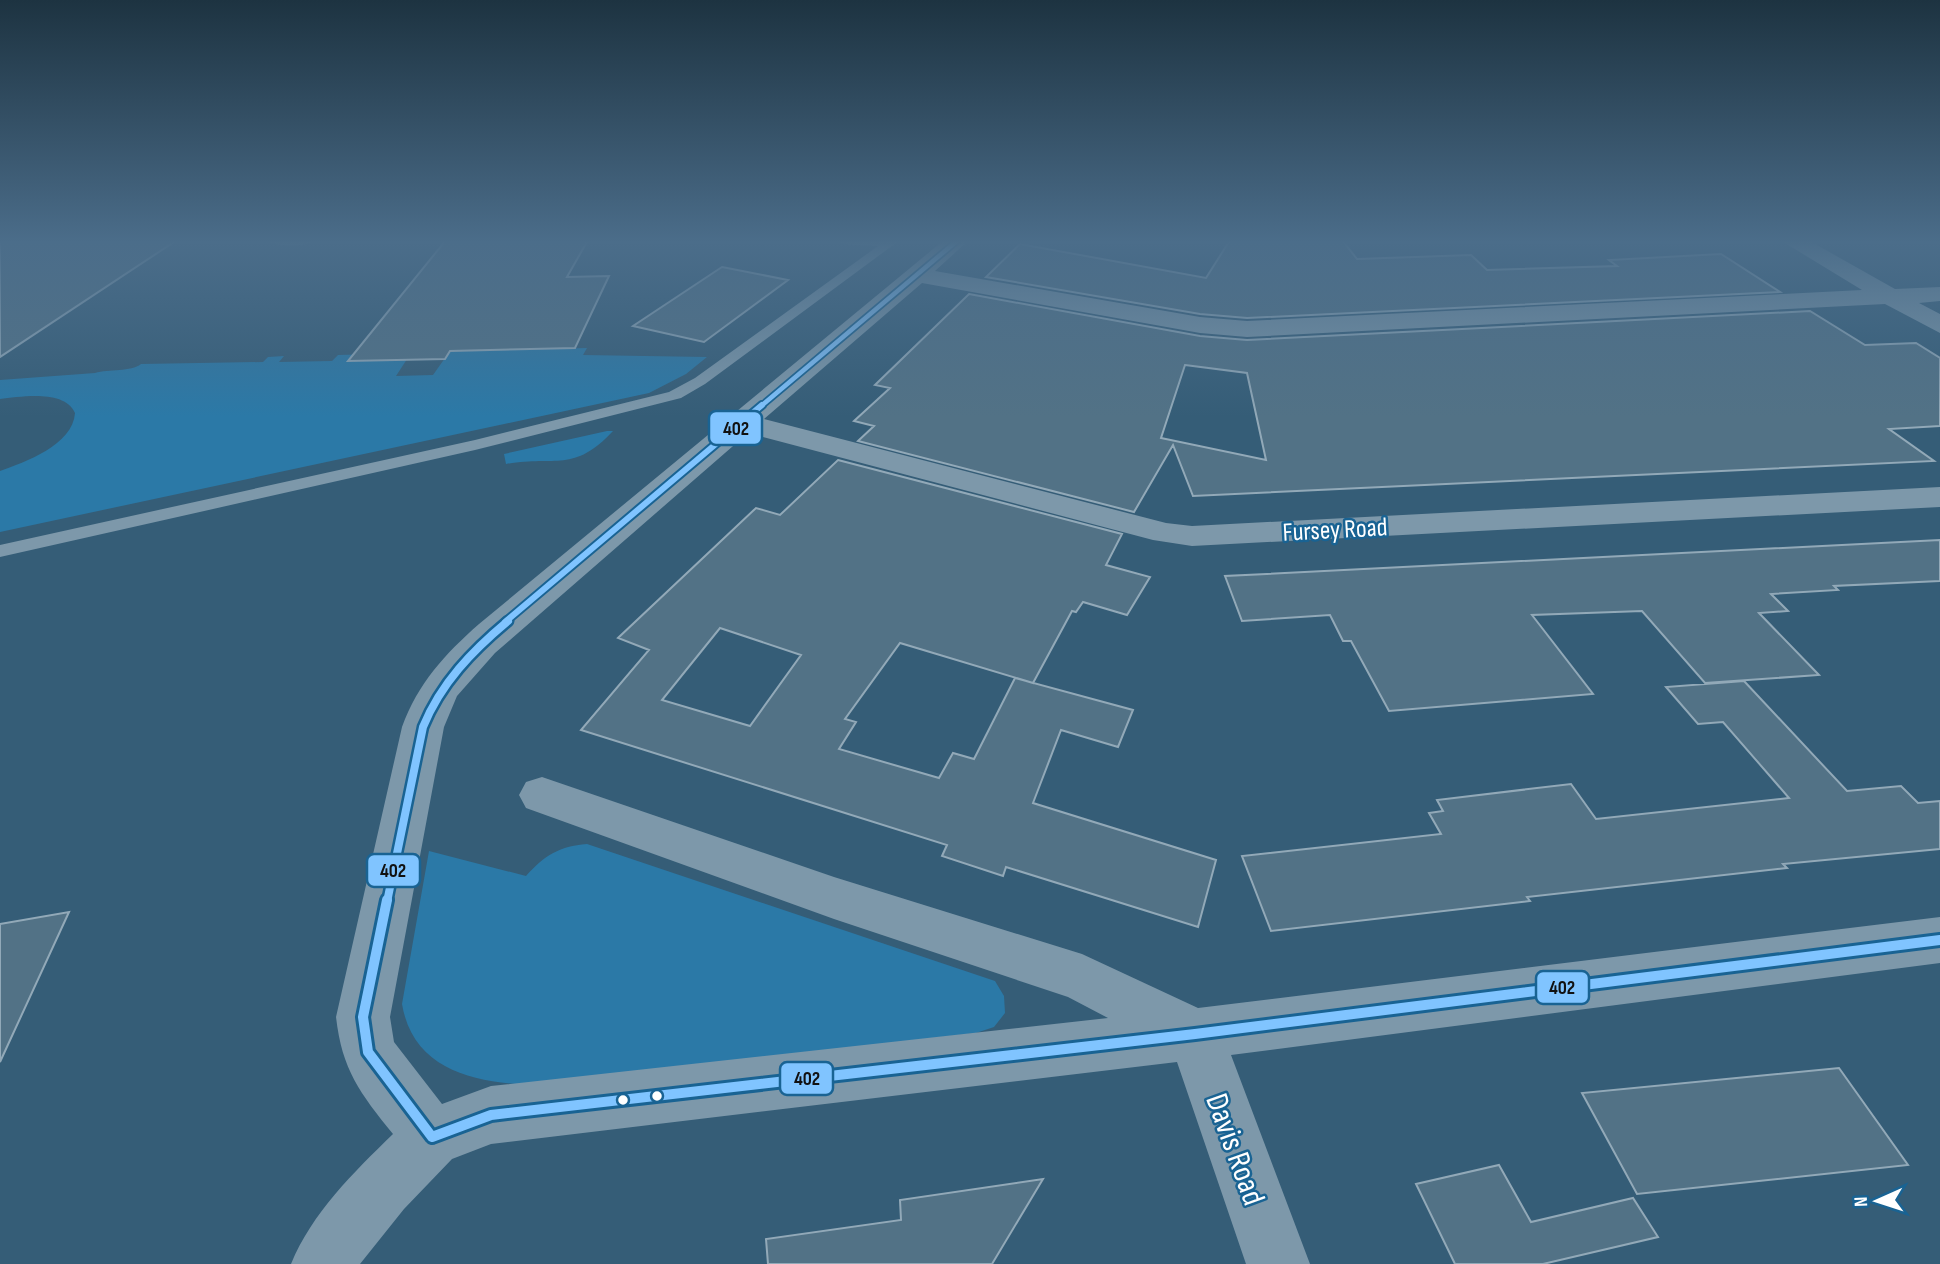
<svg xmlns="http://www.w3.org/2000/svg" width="1940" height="1264" viewBox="0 0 1940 1264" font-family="'Sofia Sans Condensed',sans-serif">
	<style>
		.green { fill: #2b79a7 }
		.building { fill: #527286; stroke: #92a9b8; stroke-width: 2; fill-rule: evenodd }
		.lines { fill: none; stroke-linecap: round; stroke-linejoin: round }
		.lane { fill: #7d98aa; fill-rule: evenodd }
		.street { fill: #7d98aa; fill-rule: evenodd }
		.bus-1-far3-casing { stroke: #196393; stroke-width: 8 }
		.bus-1-far2-casing { stroke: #196393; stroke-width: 10 }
		.bus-1-far1-casing { stroke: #196393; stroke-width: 13 }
		.bus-1-casing { stroke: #196393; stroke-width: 16 }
		.bus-1-far3 { stroke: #80c4ff; stroke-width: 4.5 }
		.bus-1-far2 { stroke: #80c4ff; stroke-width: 6 }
		.bus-1-far1 { stroke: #80c4ff; stroke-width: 8 }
		.bus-1 { stroke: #80c4ff; stroke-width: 10 }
		.bus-dot { fill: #fff; stroke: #196393; stroke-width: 2.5 }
		.labels { text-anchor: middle; stroke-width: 5; stroke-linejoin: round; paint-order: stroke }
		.street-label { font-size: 26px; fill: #fff; stroke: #196393 }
		.near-street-label { font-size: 32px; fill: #fff; stroke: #196393 }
		.line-badge { stroke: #196393; stroke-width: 2.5 }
		.pale-badge-label { font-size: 19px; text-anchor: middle; font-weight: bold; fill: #111 }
	</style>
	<rect width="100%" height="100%" fill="#355d77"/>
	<path class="green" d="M 587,348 L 583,355 L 707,357 L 686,374 L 649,393 L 0,532 L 0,471 C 25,462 73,445 75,413 C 64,389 21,397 0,399 L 0,380 L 95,373 C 109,369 131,372 141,364 L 263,362 L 268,357 L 284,356 L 279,362 L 332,361 L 338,355 L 411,353 L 396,376 L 433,375 L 450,351 Z
		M 607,431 L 613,431 C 573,474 555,455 506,464 L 504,454 Z
		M 587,844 L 995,981 L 1004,996 L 1005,1013 L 994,1027 L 976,1033 L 529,1085 C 472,1082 413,1069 402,1004 L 429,851 L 526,876 C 544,856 559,846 587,844 Z"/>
	<path class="building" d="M 0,240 L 177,240 L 0,357 Z
		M 446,240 L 588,240 L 567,277 L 609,276 L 575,348 L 450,351 L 445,359 L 348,361 Z
		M 1230,240 L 1342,240 L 1357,259 L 1471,255 L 1487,270 L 1617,266 L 1609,260 L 1721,254 L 1780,292 L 1247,318 L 1200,314 L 986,277 L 1020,244 L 1206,278 Z
		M 722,267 L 788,280 L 704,342 L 633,326 Z
		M 969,294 L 1200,336 L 1247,340 L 1810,311 L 1865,345 L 1916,343 L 1940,358 L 1940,426 L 1889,429 L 1934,461 L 1193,496 L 1173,445 L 1134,512 L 858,441 L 874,426 L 854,421 L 890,388 L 875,385 ZM 1185,365 L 1247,373 L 1266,460 L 1161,438 Z
		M 838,460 L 1122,534 L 1106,565 L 1150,577 L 1127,615 L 1083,602 L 1076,612 L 1072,611 L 1033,683 L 900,643 L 845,719 L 856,722 L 839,749 L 939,778 L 953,753 L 974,759 L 1015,678 L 1133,710 L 1118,747 L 1061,730 L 1033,803 L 1216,860 L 1198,927 L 1006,867 L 1003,876 L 942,856 L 947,845 L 581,730 L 649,650 L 618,638 L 756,508 L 780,515 ZM 720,628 L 801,655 L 750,726 L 662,700 Z
		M 1940,540 L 1940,581 L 1834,586 L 1838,590 L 1771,594 L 1788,611 L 1759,613 L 1819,675 L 1705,683 L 1642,611 L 1532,615 L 1593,694 L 1389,711 L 1351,641 L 1343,641 L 1330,615 L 1242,621 L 1225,576 Z
		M 1744,681 L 1847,791 L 1901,786 L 1918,803 L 1940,801 L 1940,849 L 1783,864 L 1787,868 L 1527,897 L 1530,901 L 1271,931 L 1242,856 L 1441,834 L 1429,813 L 1443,811 L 1437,800 L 1571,784 L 1596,819 L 1789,798 L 1723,722 L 1698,724 L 1666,687 Z
		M 69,912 L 0,1062 L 0,924 Z
		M 1839,1068 L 1908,1165 L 1637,1194 L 1582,1093 Z
		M 1499,1165 L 1531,1222 L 1633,1198 L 1658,1237 L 1543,1264 L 1455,1264 L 1416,1184 Z
		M 1043,1179 L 992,1264 L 768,1264 L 766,1239 L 901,1220 L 900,1200 Z"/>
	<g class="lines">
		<path class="lane" d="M 265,240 L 317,240 C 307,247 275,247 265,240 Z
			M 837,240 L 900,240 L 705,384 L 681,398 L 475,450 L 0,557 L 0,545 L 475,440 L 669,392 L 695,378 L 878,246 L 843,244 Z"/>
		<path class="street" d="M 944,240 L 969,240 L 935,271 L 1200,317 L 1247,321 L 1862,290 L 1780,240 L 1808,240 L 1895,289 L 1940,287 L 1940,301 L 1919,303 L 1940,314 L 1940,333 L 1885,304 L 1247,337 L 1200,333 L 922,283 L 764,419 L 1166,523 L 1192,526 L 1940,487 L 1940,507 L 1192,546 L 1153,540 L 748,433 L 495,653 L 457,696 L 444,727 L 390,1017 L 394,1042 L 442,1104 L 491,1086 L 1108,1018 L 1068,997 L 834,919 L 526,808 L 519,795 L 526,782 L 542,777 L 834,877 L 1082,954 L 1198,1008 L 1940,917 L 1940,963 L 1231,1055 L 1310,1264 L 1246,1264 L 1177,1062 L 491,1144 L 452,1159 L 404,1209 L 360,1264 L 291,1264 C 312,1213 353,1173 393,1134 C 360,1093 342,1070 336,1017 L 402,727 C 418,683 445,654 479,624 Z"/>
		<defs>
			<path id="bus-1-far3" d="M 760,407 L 958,240"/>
			<path id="bus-1-far2" d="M 505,622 L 762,405"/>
			<path id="bus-1-far1" d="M 387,902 L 423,727 C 441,683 472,651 508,621"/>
			<path id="bus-1" d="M 387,900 L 363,1017 L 368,1052 L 432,1137
				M 432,1137 L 491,1115 L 1195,1034 L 1940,940"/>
		</defs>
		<use href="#bus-1-far3" class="bus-1-far3-casing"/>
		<use href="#bus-1-far2" class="bus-1-far2-casing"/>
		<use href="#bus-1-far1" class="bus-1-far1-casing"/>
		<use href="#bus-1" class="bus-1-casing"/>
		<use href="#bus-1-far3" class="bus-1-far3"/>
		<use href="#bus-1-far2" class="bus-1-far2"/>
		<use href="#bus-1-far1" class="bus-1-far1"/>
		<use href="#bus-1" class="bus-1"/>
	</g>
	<linearGradient id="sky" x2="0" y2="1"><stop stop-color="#1d3341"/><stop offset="0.58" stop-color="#4b6d8a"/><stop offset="1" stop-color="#4b6d8a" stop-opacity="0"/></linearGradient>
	<rect width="1940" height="417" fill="url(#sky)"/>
	<g class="bus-dot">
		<circle cx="657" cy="1096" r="6"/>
		<circle cx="623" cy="1100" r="6"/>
	</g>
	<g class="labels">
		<g class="street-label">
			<text transform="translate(1335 529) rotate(-3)" y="9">Fursey Road</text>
		</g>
		<g class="near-street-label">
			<text transform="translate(1236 1149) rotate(70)" y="11">Davis Road</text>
		</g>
	</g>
	<g class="line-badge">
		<rect x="709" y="411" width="53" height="34" rx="7" fill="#80c4ff"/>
		<rect x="367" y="854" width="53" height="33" rx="7" fill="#80c4ff"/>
		<rect x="1536" y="971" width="53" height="33" rx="7" fill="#80c4ff"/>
		<rect x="780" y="1062" width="53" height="33" rx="7" fill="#80c4ff"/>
	</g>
	<g class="pale-badge-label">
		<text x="736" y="435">402</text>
		<text x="393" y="877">402</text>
		<text x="1562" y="994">402</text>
		<text x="807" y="1085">402</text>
	</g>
	<g transform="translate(1877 1201) rotate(267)" stroke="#196393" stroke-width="5" paint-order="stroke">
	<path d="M0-5L12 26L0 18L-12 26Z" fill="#ffffff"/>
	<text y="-10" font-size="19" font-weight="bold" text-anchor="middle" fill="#ffffff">N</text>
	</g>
</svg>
